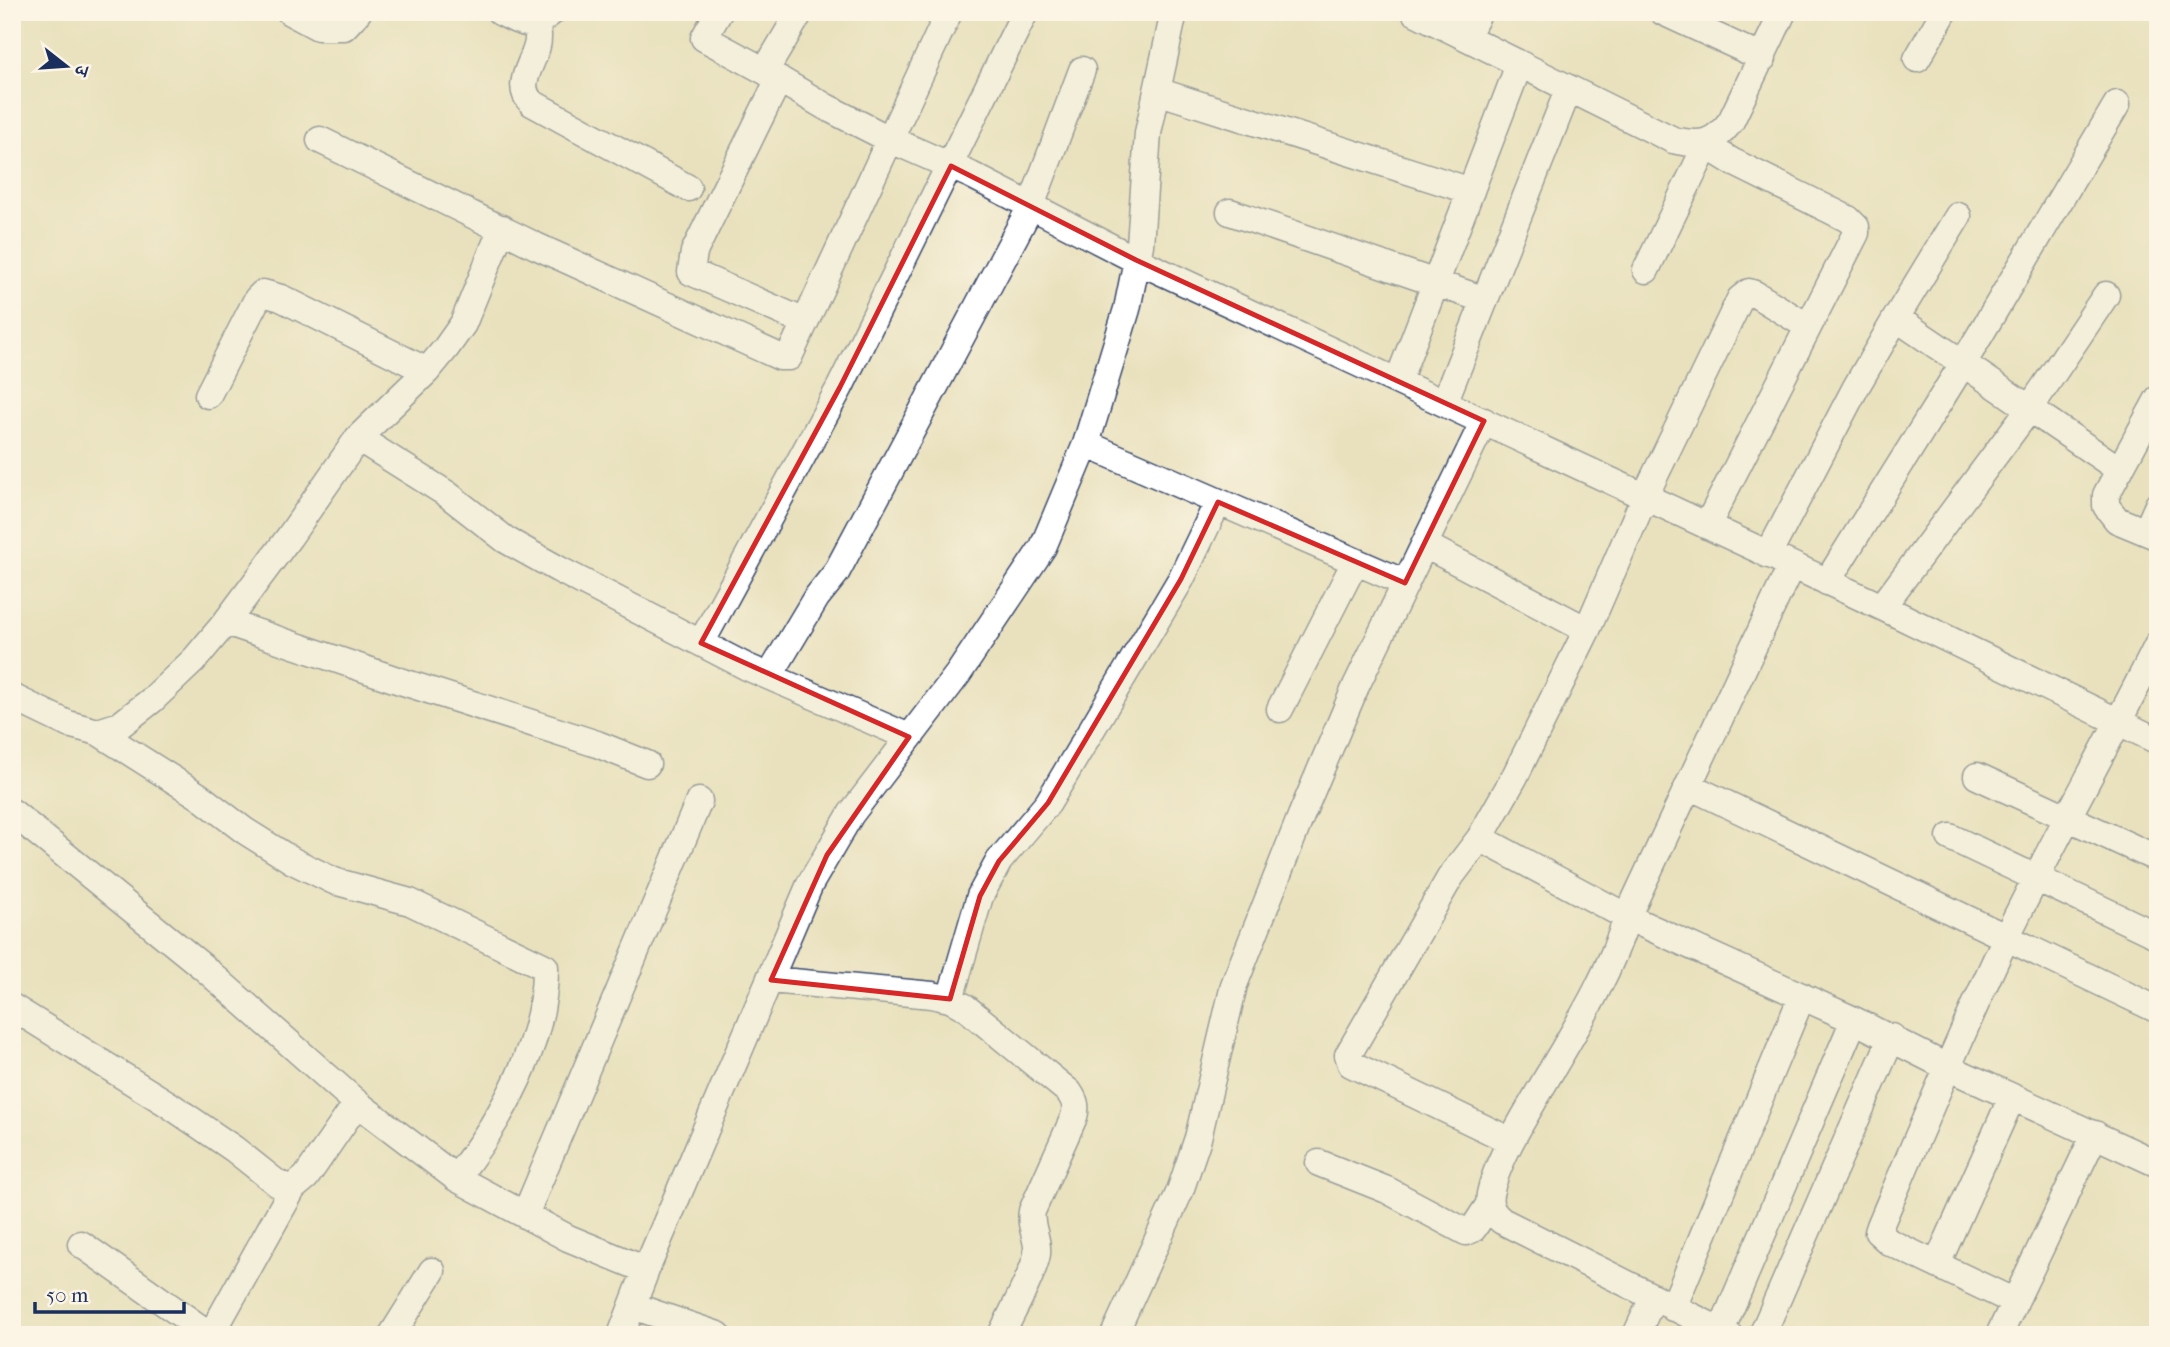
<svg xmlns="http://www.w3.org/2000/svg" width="2170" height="1347" viewBox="0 0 2170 1347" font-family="'IM FELL French Canon','Noto Serif Devanagari',serif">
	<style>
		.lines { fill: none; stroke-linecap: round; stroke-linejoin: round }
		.minor-casing { stroke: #3a4a6c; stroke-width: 29 }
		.minor { stroke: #fff; stroke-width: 26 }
		.marked { fill: none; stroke: #d62828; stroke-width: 5; stroke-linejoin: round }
	</style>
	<rect width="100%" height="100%" fill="#fcf5e5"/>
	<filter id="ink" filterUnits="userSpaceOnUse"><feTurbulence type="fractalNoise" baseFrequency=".0143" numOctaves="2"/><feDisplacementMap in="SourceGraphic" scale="14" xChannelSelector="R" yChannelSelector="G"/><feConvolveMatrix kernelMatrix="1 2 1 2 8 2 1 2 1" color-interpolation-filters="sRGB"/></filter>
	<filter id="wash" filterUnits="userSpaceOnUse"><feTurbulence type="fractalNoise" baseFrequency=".00686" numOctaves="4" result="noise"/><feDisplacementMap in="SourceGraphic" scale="28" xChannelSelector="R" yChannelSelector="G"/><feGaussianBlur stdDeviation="1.57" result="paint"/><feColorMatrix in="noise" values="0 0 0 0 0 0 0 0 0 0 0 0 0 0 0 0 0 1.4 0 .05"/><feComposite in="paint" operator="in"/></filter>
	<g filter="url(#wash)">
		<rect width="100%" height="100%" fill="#e9e1be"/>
	</g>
	<g filter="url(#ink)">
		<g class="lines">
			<defs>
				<path id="minor" d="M 290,12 L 318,27 L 344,27 L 358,12
					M 500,12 C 522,23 531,30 552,12
					M 719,12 L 704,38 L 765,71 L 826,107 L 889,139 L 971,175 L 1136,260 L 1882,607 L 2158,741
					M 1415,12 L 1673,140 C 1701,146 1713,145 1731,121 L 1783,12
					M 1663,12 L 1763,58
					M 537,24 C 538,31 539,39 537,46 C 532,66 514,86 532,103 L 688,188
					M 1466,37 L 1479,12
					M 1917,59 L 1944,12
					M 765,71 L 800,12
					M 779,79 L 694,252 L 691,272 L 805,322
					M 1157,91 L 1471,191
					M 320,140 L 536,246 L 780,357 L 789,357 L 949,12
					M 1230,212 L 1485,300
					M 1646,270 L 1708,142 L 1720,154 L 1733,162 L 1848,219 L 1856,227 L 1856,233 L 1707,526
					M 1896,318 L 1958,216
					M 1398,381 L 1519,65
					M 208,395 L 257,299 L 263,293 L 281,298 L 427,371
					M 2158,399 L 2106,495 L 2106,506 L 2117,520 L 2158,537
					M 1444,403 L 1569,88
					M 358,438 L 447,494 L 506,540 L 558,569 L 747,667 L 909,737
					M 1086,444 L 1405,583
					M 2146,532 L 2158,505
					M 1425,545 L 1587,630
					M 1768,555 L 1856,387 L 1896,318 L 2120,470
					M 1827,582 L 1964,362 L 2117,104
					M 1882,607 L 2030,408 L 2106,295
					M 226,622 L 397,680 L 597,744 L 647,764
					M 701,643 L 840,387 L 1025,12
					M 770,675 L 816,598 L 836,573 L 1031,206 L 1082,70
					M 12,697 L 68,724 L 98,732 L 120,725 L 152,700 L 194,660 L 226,622 L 290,536 L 358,438 L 427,371 L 446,348 L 463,324 L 502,228
					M 1280,709 L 1355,562
					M 98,732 L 199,796 L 245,831 L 293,861 L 334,881 L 410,902 L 545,967 C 546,1042 501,1120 456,1178
					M 1977,776 L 2158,859
					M 1689,786 L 2158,1010
					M 12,812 L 203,967 L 357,1103 L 456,1178 L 568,1238 L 646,1270
					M 1950,837 L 2158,936
					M 1480,838 L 1627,917 L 1854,1020 L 1947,1067 L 2158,1164
					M 771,980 L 932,995 L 950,999 L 965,1007 L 1069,1092 C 1075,1101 1077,1106 1074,1117 L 1032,1211 C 1029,1226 1039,1239 1037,1254 C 1034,1273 1010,1316 1001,1335
					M 950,999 L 980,896 L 999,861 L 1048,803 L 1181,579 L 1218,502
					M 12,1007 L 168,1104 L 234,1149 L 278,1184 L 293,1188 L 306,1177 L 357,1103
					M 1511,1141 L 1351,1064 L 1348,1055 L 1451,876 L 1480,838 L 1515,776 L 1587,630 L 1645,496 L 1740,299 L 1749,292 L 1755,294 L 1807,326
					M 1319,1163 L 1387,1190 L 1466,1232 L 1473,1229 L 1490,1203
					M 525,1215 L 699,801
					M 81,1244 L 210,1335
					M 1937,1264 L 2012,1097
					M 2015,1302 L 1889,1242 L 1878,1232 L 1880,1226 C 1921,1129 1961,1033 2006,938 C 2054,839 2109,743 2158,644
					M 633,1306 L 718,1335
					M 1673,1308 L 1802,996
					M 1721,1331 L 1854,1020
					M 211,1335 L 293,1188
					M 392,1335 L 432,1271
					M 621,1335 L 646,1270 L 810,884 L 851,814 L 958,674 L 1043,547 L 1086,444 L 1127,309 L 1140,245 L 1148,133 L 1174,12
					M 1114,1335 L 1180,1191 L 1198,1138 L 1234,985 L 1301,816 L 1356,686 L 1484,421
					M 1636,1335 L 1653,1298
					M 1729,1335 L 1502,1221 C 1493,1214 1488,1206 1490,1194 C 1496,1164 1518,1128 1533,1102 C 1567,1042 1607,983 1627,917 L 1791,566
					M 1762,1335 L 1892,1037
					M 1999,1335 L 2095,1134"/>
			</defs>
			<use href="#minor" class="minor-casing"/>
			<use href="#minor" class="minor"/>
		</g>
	</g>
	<path d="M0 0H2170V1347H0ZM 951,166 L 1136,260 L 1484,421 L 1405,583 L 1218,502 L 1181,579 L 1048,803 L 999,861 L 980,896 L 950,999 L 771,980 L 827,855 L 909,737 L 701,643 L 840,387 Z" fill="#e9e1be" fill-opacity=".55" fill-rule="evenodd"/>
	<path class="marked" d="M 951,166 L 1136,260 L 1484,421 L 1405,583 L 1218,502 L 1181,579 L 1048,803 L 999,861 L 980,896 L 950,999 L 771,980 L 827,855 L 909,737 L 701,643 L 840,387 Z"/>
	<rect width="2170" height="1347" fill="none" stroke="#fcf5e5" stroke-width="42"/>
	<g transform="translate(66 66) rotate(107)" stroke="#fcf5e5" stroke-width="5" paint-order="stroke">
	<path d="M0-5L12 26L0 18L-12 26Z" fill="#1b2f5e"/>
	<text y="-10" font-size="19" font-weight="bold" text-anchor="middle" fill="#1b2f5e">उ</text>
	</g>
	<path d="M35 1302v10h149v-10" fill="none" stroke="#1b2f5e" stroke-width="3.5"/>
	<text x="46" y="1302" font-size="21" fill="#1b2f5e" stroke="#fcf5e5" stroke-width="5" paint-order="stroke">50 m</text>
</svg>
